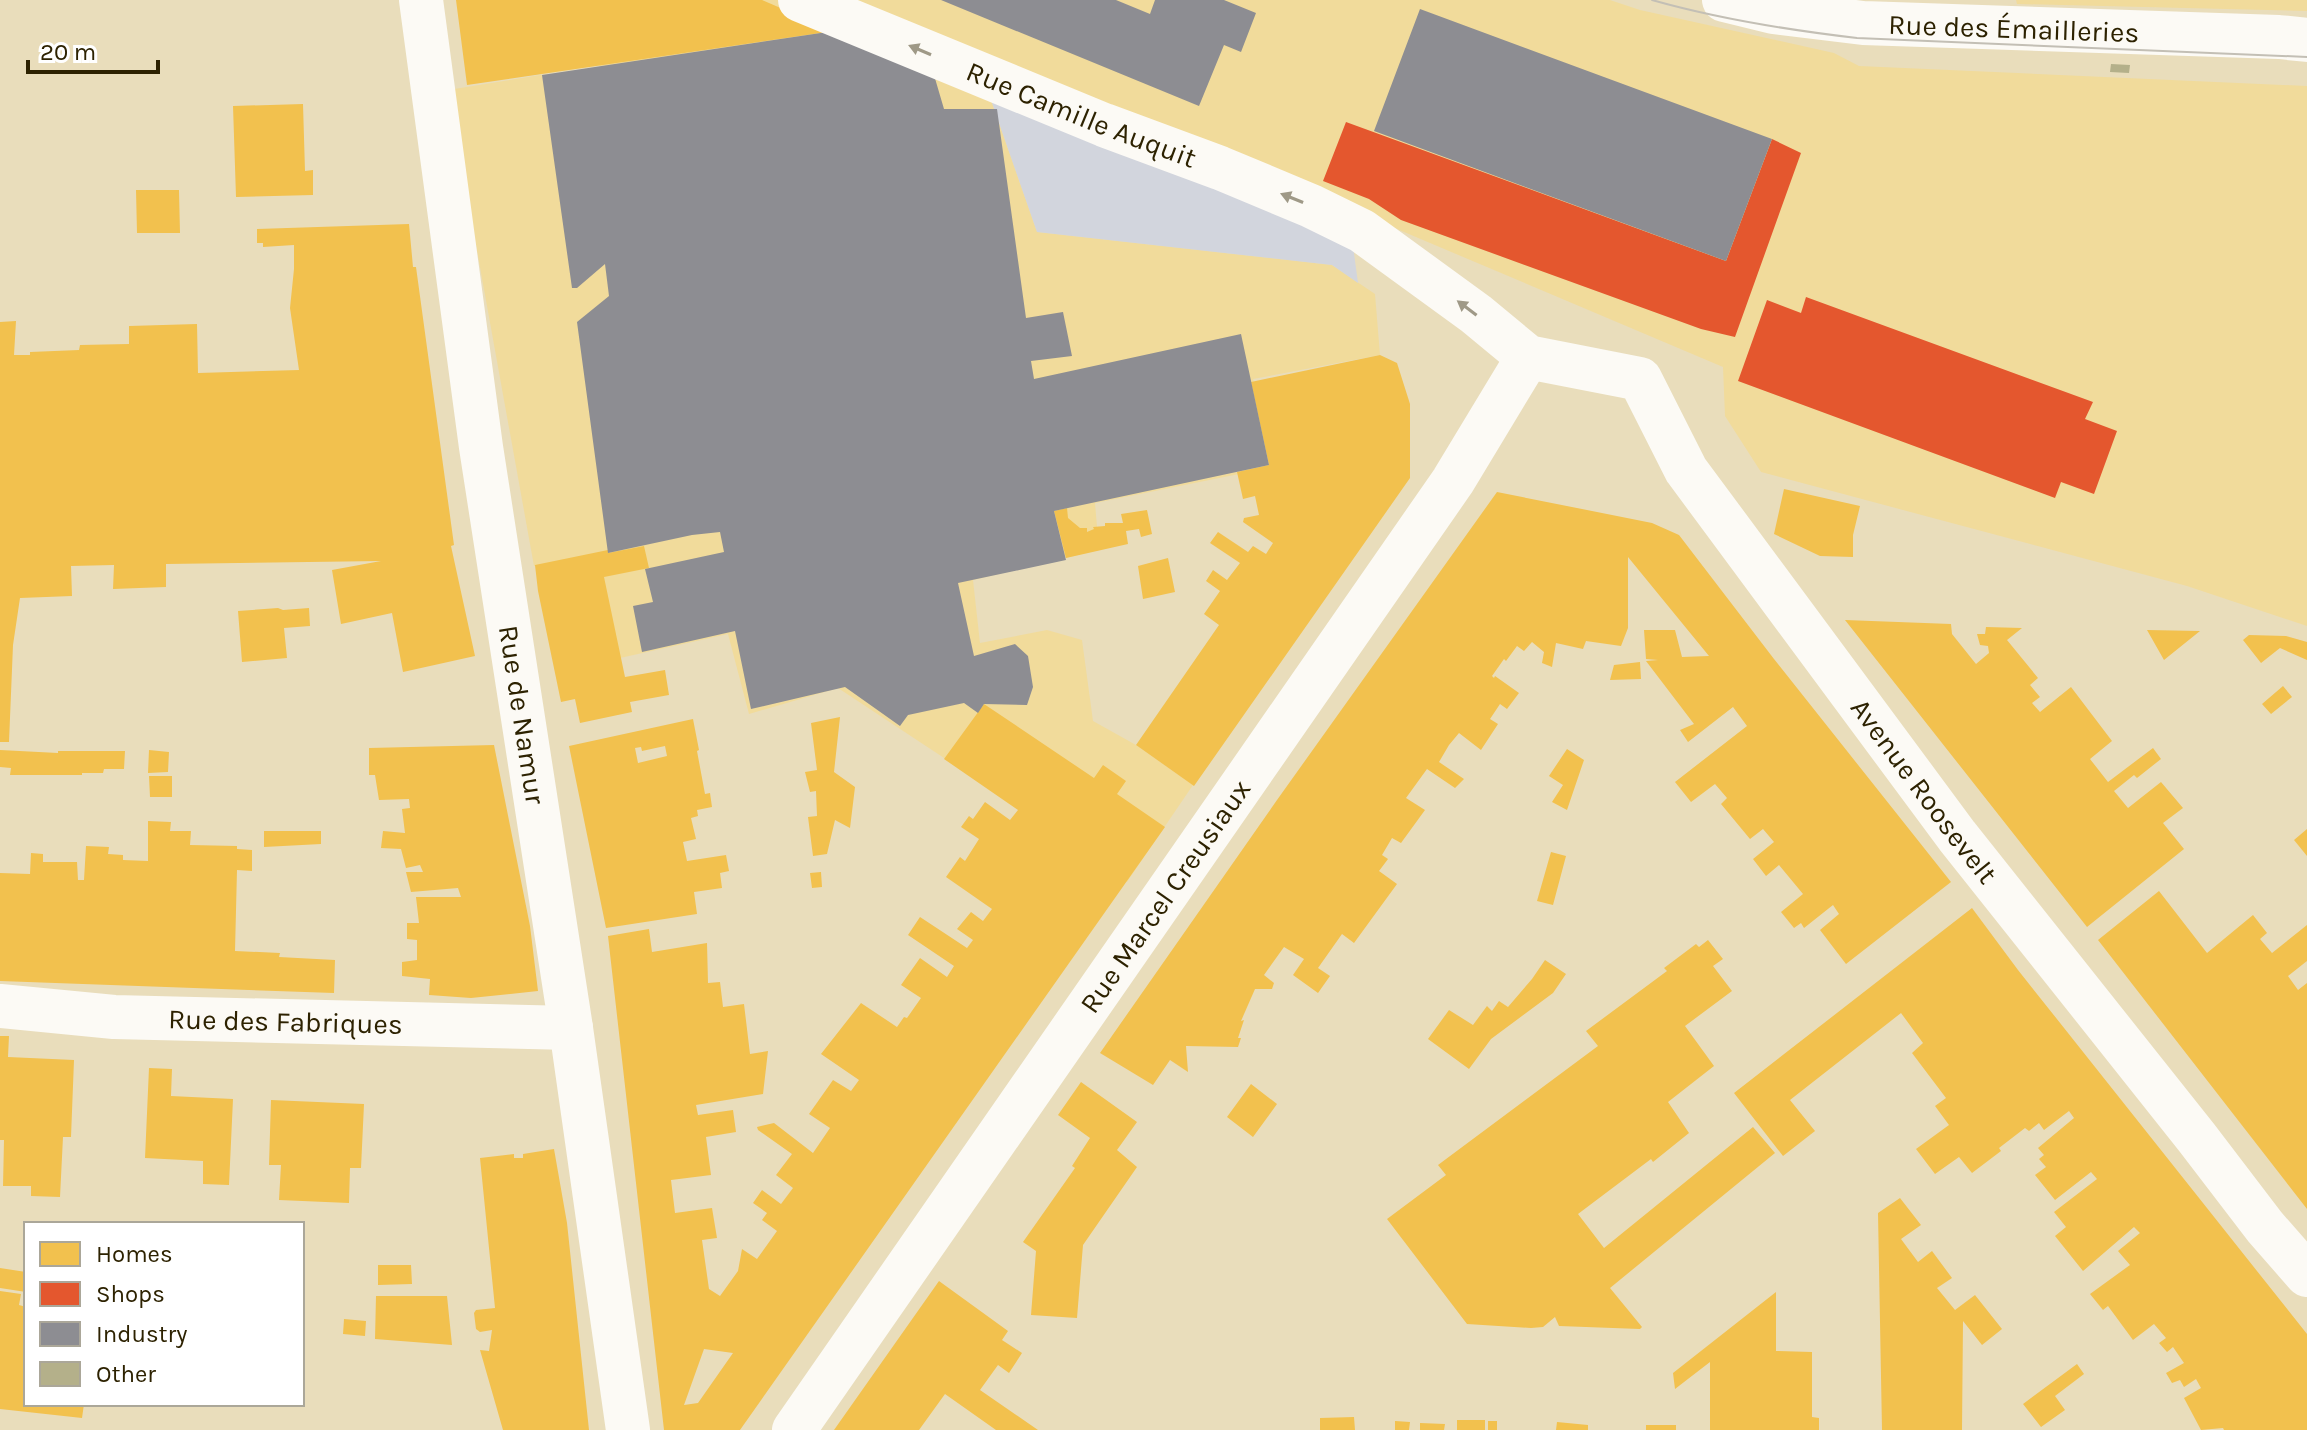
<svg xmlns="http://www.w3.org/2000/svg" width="2307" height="1430" viewBox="0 0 2307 1430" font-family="Karla,sans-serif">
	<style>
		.built { fill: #f1db9b }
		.green { fill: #d2d5dd }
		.homes { fill: #f2c14e; fill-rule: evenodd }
		.shops { fill: #e4572e }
		.industry { fill: #8d8d92 }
		.building { fill: #b4b08a }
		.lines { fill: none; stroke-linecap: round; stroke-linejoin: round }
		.minor { stroke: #fcfaf5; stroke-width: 44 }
		.tram { stroke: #c3bfb5; stroke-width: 2 }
		.oneway { fill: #9f9987 }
		.labels { text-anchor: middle; stroke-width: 8; stroke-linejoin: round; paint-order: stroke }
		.street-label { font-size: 28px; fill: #2d2201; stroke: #fff }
	</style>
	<rect width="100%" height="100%" fill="#e9ddbb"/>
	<path class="built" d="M 555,0 L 800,0 L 991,100 L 1037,232 L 1332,265 L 1375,294 L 1380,355 L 1253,379 L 1275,464 L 1259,470 L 1095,503 L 1099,550 L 973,580 L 980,643 L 1047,630 L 1082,640 L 1093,721 L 1136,745 L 1193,785 L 1127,882 L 1076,845 L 838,688 L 749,714 L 728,634 L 620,658 L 597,553 L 534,566 L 448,90 L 540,75 L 600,72 L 597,14 Z
		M 856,0 L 1610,0 L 1640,10 L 1834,53 L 1859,66 L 2307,86 L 2307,626 L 2187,586 L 1761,472 L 1725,416 L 1723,367 Z
		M 2016,0 L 2307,0 L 2307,11 L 2017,4 Z"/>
	<path class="green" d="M 1016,89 L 1353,246 L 1358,283 L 1332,265 L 1037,232 L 991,100 Z"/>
	<path class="homes" d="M 456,0 L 762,0 L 834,31 L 467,85 Z
		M 303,104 L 305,171 L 313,170 L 313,195 L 236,197 L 233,106 Z
		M 136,190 L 179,190 L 180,233 L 137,233 Z
		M 409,224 L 413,267 L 416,267 L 454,545 L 451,546 L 475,656 L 403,672 L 392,613 L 341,624 L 332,570 L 381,561 L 166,564 L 166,587 L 113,589 L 114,565 L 71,566 L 72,596 L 20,598 L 13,645 L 9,742 L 0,742 L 0,322 L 16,321 L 14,355 L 30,355 L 30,352 L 79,350 L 80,345 L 129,344 L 129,326 L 197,324 L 198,373 L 299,370 L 290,308 L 294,269 L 294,245 L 263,247 L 263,243 L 257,243 L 257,229 Z
		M 1380,355 L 1397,363 L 1410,404 L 1410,478 L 1194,786 L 1136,745 L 1219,625 L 1204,614 L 1220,591 L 1206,581 L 1213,570 L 1227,580 L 1240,563 L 1210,543 L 1218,532 L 1248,552 L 1253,546 L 1266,554 L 1273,543 L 1243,522 L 1244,518 L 1259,515 L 1255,496 L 1243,499 L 1237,472 L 1269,465 L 1251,382 Z
		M 1784,489 L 1860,506 L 1853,535 L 1853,557 L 1820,556 L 1774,534 Z
		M 1497,492 L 1652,523 L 1679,535 L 1774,659 L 1951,882 L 1846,964 L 1820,930 L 1839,914 L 1833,905 L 1804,928 L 1801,923 L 1794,928 L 1781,912 L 1803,894 L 1779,865 L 1766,876 L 1753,859 L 1774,842 L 1763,829 L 1750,839 L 1721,804 L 1727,798 L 1715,784 L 1691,802 L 1675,782 L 1747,726 L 1733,707 L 1688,742 L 1680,730 L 1694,724 L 1646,661 L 1658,660 L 1646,659 L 1644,630 L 1675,630 L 1682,657 L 1709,656 L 1628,557 L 1628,628 L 1621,646 L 1586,641 L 1583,649 L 1556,643 L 1552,667 L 1542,663 L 1544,652 L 1532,642 L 1524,651 L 1517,646 L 1506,661 L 1504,659 L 1492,676 L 1494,678 L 1495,676 L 1519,693 L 1507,709 L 1500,704 L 1490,719 L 1498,724 L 1481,750 L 1459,733 L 1449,745 L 1439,762 L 1464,779 L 1455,788 L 1427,769 L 1406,798 L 1425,810 L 1401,843 L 1392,838 L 1382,855 L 1388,859 L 1379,871 L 1397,884 L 1354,943 L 1342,934 L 1318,968 L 1330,976 L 1318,993 L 1293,975 L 1304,959 L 1284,947 L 1264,975 L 1274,983 L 1272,989 L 1255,989 L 1241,1021 L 1244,1020 L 1238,1038 L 1241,1038 L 1238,1047 L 1186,1046 L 1188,1072 L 1170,1060 L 1153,1085 L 1100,1053 L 1277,800 Z
		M 1067,508 L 1068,518 L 1080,528 L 1087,528 L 1087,532 L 1094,529 L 1093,527 L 1105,526 L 1105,523 L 1123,523 L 1121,514 L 1147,510 L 1152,534 L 1141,537 L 1139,529 L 1126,531 L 1128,544 L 1066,558 L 1054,511 Z
		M 644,546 L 649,568 L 604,577 L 625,677 L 665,670 L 669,695 L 630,702 L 632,712 L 580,723 L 575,699 L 561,702 L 538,591 L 535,565 L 608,550 L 608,553 Z
		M 1168,558 L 1175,592 L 1143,599 L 1138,566 Z
		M 278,608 L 283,610 L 309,608 L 310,626 L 284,628 L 287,658 L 242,662 L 238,611 Z
		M 1845,620 L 1951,624 L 1952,634 L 1976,664 L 1989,653 L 1988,646 L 1980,645 L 1977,634 L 1985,634 L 1986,627 L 2022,628 L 2007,640 L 2038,678 L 2030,685 L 2040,697 L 2032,703 L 2040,712 L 2071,687 L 2112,741 L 2090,759 L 2108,782 L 2153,748 L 2161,759 L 2137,778 L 2134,775 L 2114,791 L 2128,808 L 2161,782 L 2183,808 L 2163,823 L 2184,849 L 2087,927 Z
		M 2147,630 L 2200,631 L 2164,660 Z
		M 2249,635 L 2286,636 L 2307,642 L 2307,660 L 2280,648 L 2261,663 L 2243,640 Z
		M 1640,662 L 1641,679 L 1610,680 L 1614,665 Z
		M 2283,686 L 2292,697 L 2271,714 L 2262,704 Z
		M 984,704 L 1094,778 L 1103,765 L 1126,781 L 1117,794 L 1165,827 L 740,1430 L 664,1430 L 608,936 L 649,929 L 652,952 L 707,943 L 708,983 L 720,982 L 723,1007 L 744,1004 L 750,1054 L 768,1051 L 763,1094 L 696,1105 L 698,1115 L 733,1110 L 736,1132 L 706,1137 L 711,1175 L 671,1180 L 675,1213 L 712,1208 L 717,1238 L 702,1240 L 709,1289 L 720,1296 L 738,1271 L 742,1249 L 757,1259 L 777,1231 L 762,1220 L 767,1213 L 753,1203 L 762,1190 L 781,1204 L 793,1188 L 776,1175 L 792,1154 L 758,1130 L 757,1127 L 774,1123 L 813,1153 L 830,1128 L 809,1114 L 833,1080 L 851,1091 L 859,1080 L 821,1054 L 861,1003 L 897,1027 L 904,1017 L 907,1018 L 921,998 L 901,985 L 920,958 L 947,977 L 954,966 L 908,935 L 920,917 L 967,948 L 973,940 L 957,929 L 971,912 L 983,921 L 992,909 L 946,877 L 960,857 L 965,861 L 979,839 L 961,827 L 969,816 L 973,819 L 985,802 L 1010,820 L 1018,810 L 944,759 ZM 704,1349 L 733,1353 L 698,1403 L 684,1405 Z
		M 840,717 L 834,772 L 855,787 L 850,828 L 835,820 L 827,854 L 813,856 L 808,817 L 817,816 L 816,791 L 810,792 L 805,772 L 817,770 L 811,723 Z
		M 693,719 L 699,750 L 697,751 L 705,794 L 710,793 L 712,807 L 697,810 L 698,816 L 691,818 L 696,839 L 683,842 L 687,861 L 726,855 L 729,871 L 720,873 L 722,888 L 694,892 L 697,914 L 606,928 L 569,746 ZM 665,746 L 667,756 L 638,763 L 635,748 L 641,747 L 642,751 Z
		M 494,745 L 530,926 L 538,991 L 471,998 L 429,995 L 430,979 L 402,976 L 402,962 L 417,960 L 417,940 L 407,939 L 407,923 L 419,923 L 416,897 L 461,897 L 458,888 L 411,892 L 406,872 L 423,872 L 420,865 L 406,868 L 401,849 L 381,848 L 383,831 L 405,833 L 402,809 L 410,808 L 409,799 L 379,800 L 375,775 L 369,775 L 369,748 Z
		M 1567,749 L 1584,760 L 1567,810 L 1552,802 L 1563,785 L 1549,776 Z
		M 0,750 L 58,753 L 58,751 L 125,751 L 124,769 L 104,769 L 103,773 L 82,773 L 82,775 L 10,775 L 11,768 L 0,767 Z
		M 149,750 L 169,752 L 168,772 L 148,773 Z
		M 149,776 L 172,776 L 172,797 L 150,797 Z
		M 148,821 L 171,822 L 170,831 L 191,831 L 190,845 L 237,846 L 237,849 L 252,850 L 252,871 L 237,870 L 235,951 L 280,953 L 279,957 L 335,960 L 334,993 L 0,981 L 0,873 L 30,874 L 31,853 L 43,854 L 43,862 L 77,862 L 78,880 L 84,880 L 86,846 L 109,847 L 108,854 L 123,855 L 123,860 L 148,861 Z
		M 2307,829 L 2307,856 L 2294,840 Z
		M 264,831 L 321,831 L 321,844 L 264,847 Z
		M 1551,852 L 1566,856 L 1553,905 L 1537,901 Z
		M 821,872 L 822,887 L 812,888 L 810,873 Z
		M 2159,891 L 2207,953 L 2253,915 L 2267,933 L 2260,939 L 2272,953 L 2307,925 L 2307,961 L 2288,976 L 2298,990 L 2307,983 L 2307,1209 L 2098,940 Z
		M 1972,908 L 2018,970 L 2307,1334 L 2307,1430 L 2224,1430 L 2223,1428 L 2201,1430 L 2184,1398 L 2201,1388 L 2196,1379 L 2184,1387 L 2180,1380 L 2172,1383 L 2166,1373 L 2184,1363 L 2173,1347 L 2167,1352 L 2159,1343 L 2166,1338 L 2154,1324 L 2133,1340 L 2108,1306 L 2103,1310 L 2090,1294 L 2130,1265 L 2118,1251 L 2140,1233 L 2134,1227 L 2083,1271 L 2055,1236 L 2066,1227 L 2054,1212 L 2097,1179 L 2091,1172 L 2055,1200 L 2035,1175 L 2046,1167 L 2039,1159 L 2044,1155 L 2038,1148 L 2074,1118 L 2069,1111 L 2044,1130 L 2039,1123 L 2029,1131 L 2025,1128 L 1999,1148 L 2001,1151 L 1972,1173 L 1959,1157 L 1935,1174 L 1916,1149 L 1949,1125 L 1935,1106 L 1946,1098 L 1912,1053 L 1923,1043 L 1901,1013 L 1790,1100 L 1815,1131 L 1783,1156 L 1734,1093 Z
		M 1708,940 L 1723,959 L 1713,966 L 1732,991 L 1685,1026 L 1714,1066 L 1668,1102 L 1689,1133 L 1653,1162 L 1651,1159 L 1578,1214 L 1604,1248 L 1753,1127 L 1775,1153 L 1610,1288 L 1642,1327 L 1640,1329 L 1559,1326 L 1555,1317 L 1543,1327 L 1531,1328 L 1467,1324 L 1387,1219 L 1446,1175 L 1438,1165 L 1598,1046 L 1586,1031 L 1667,971 L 1664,968 L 1696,944 L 1699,947 Z
		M 1545,960 L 1566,974 L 1553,993 L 1491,1039 L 1469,1069 L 1428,1039 L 1449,1010 L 1473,1025 L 1487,1006 L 1492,1011 L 1499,1001 L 1508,1007 L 1532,979 Z
		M 0,1036 L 9,1036 L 8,1057 L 74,1060 L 71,1137 L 63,1137 L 60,1197 L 31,1196 L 31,1186 L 3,1186 L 4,1140 L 0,1140 Z
		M 149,1068 L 172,1069 L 171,1096 L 233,1099 L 229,1185 L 203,1184 L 203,1161 L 145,1158 Z
		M 1081,1082 L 1137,1122 L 1117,1150 L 1137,1167 L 1083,1245 L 1077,1318 L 1031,1315 L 1036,1251 L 1023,1242 L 1075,1168 L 1072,1166 L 1090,1138 L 1058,1115 Z
		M 1251,1084 L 1277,1104 L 1253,1137 L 1227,1117 Z
		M 271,1100 L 364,1104 L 361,1168 L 350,1168 L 349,1203 L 279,1200 L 281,1165 L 269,1165 Z
		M 554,1149 L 567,1223 L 589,1430 L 503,1430 L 480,1350 L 489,1351 L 492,1330 L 480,1332 L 476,1329 L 474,1313 L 476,1310 L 495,1308 L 480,1158 L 514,1154 L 514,1158 L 523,1158 L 523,1154 Z
		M 1900,1198 L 1921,1225 L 1901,1239 L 1918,1262 L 1932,1251 L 1952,1278 L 1937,1288 L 1955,1310 L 1975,1295 L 2002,1329 L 1982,1345 L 1963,1321 L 1962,1430 L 1882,1430 L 1878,1213 Z
		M 378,1265 L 411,1265 L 412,1284 L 378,1285 Z
		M 0,1268 L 26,1272 L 26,1292 L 0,1288 Z
		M 939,1281 L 1008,1331 L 1002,1340 L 1022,1353 L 1009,1373 L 998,1365 L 980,1390 L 1038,1430 L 996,1430 L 945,1394 L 919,1430 L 834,1430 Z
		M 0,1291 L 21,1294 L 19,1305 L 26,1307 L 26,1404 L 84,1404 L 82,1418 L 0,1409 Z
		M 1776,1292 L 1776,1351 L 1812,1352 L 1812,1417 L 1819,1418 L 1819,1430 L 1710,1430 L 1710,1362 L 1675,1389 L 1673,1373 Z
		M 376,1296 L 447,1296 L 452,1345 L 375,1339 Z
		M 344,1319 L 366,1321 L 365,1336 L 343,1334 Z
		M 2077,1364 L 2084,1374 L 2055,1396 L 2065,1410 L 2041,1427 L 2023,1404 Z
		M 1354,1417 L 1355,1430 L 1320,1430 L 1320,1418 Z
		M 1457,1420 L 1485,1420 L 1485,1430 L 1457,1430 Z
		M 1395,1421 L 1410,1422 L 1409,1430 L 1395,1430 Z
		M 1488,1421 L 1497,1421 L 1497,1430 L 1488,1430 Z
		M 1557,1422 L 1588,1425 L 1588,1430 L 1556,1430 Z
		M 1420,1423 L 1445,1424 L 1444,1430 L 1420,1430 Z
		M 1646,1425 L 1676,1425 L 1676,1430 L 1646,1430 Z"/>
	<path class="shops" d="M 1346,122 L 1726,261 L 1772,139 L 1801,153 L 1735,337 L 1701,329 L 1401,220 L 1369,199 L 1323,181 Z
		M 1806,297 L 2093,402 L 2085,419 L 2117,431 L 2094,494 L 2061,482 L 2055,498 L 1738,381 L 1767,300 L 1801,313 Z"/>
	<path class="industry" d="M 941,0 L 1116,0 L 1150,14 L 1155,0 L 1224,0 L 1256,13 L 1241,52 L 1224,45 L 1199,106 Z
		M 1420,9 L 1772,139 L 1726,261 L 1374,131 Z
		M 834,31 L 934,75 L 944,109 L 997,109 L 1026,318 L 1063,312 L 1072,356 L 1031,361 L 1034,379 L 1241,334 L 1269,465 L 1054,511 L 1066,560 L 958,583 L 974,656 L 1015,644 L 1028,656 L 1033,687 L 1027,705 L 984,704 L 978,713 L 964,703 L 908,715 L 900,726 L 845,687 L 751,709 L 735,631 L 642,652 L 633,606 L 653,602 L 645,569 L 724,552 L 720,532 L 692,535 L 608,553 L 577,322 L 609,296 L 605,264 L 577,288 L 572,288 L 542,75 Z"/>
	<path class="building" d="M 2111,64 L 2130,65 L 2129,73 L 2110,72 Z"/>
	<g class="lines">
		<g class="minor">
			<path id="s1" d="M 421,0 L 481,447 L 571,1028 L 628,1430"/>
			<path id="s2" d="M 800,0 L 1104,125 L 1220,168 L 1311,206 L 1362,231 L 1476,314 L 1528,357 L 1640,379 L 1686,470 L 1957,836 L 2197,1138 L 2265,1227 L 2307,1275"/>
			<path id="s3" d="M 1724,0 L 1773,12 L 1863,23 L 2279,37 L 2307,40"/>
			<path id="s4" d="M 0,1006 L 114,1017 L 571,1028"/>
			<path id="s5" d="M 794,1430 L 1453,481 L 1528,357"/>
		</g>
		<path class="tram" d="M 1652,0 C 1719,19 1788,30 1857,38 L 2307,57"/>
	</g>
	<defs><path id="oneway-solid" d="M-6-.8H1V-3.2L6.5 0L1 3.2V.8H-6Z" transform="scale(2)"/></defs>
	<g class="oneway">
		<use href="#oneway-solid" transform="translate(920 50) rotate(-157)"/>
		<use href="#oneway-solid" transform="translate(1292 198) rotate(-158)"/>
		<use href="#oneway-solid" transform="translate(1467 308) rotate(-143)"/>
	</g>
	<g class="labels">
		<g class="street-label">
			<text dy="10" stroke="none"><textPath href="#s3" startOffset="292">Rue des Émailleries</textPath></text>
			<text dy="10" stroke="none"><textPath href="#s2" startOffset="304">Rue Camille Auquit</textPath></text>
			<text dy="10" stroke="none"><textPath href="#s1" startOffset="722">Rue de Namur</textPath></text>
			<text dy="10" stroke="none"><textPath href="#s2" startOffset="1432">Avenue Roosevelt</textPath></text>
			<text dy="10" stroke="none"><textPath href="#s5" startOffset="650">Rue Marcel Creusiaux</textPath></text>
			<text dy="10" stroke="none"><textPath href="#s4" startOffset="286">Rue des Fabriques</textPath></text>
		</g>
	</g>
	<rect x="24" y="1222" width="280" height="184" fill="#ffffff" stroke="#aba799" stroke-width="2"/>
	<rect x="40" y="1242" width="40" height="24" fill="#f2c14e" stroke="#aba799" stroke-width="2"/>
	<text x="96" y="1262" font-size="24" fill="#2d2201">Homes</text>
	<rect x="40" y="1282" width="40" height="24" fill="#e4572e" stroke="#aba799" stroke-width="2"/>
	<text x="96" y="1302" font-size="24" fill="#2d2201">Shops</text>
	<rect x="40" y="1322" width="40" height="24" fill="#8d8d92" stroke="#aba799" stroke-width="2"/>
	<text x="96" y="1342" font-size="24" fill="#2d2201">Industry</text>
	<rect x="40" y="1362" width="40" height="24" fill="#b4b08a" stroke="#aba799" stroke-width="2"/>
	<text x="96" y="1382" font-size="24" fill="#2d2201">Other</text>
	<path d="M28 60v12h130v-12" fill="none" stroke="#2d2201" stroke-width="4"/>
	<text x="40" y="60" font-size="24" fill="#2d2201" stroke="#ffffff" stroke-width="6" paint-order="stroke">20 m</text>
</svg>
